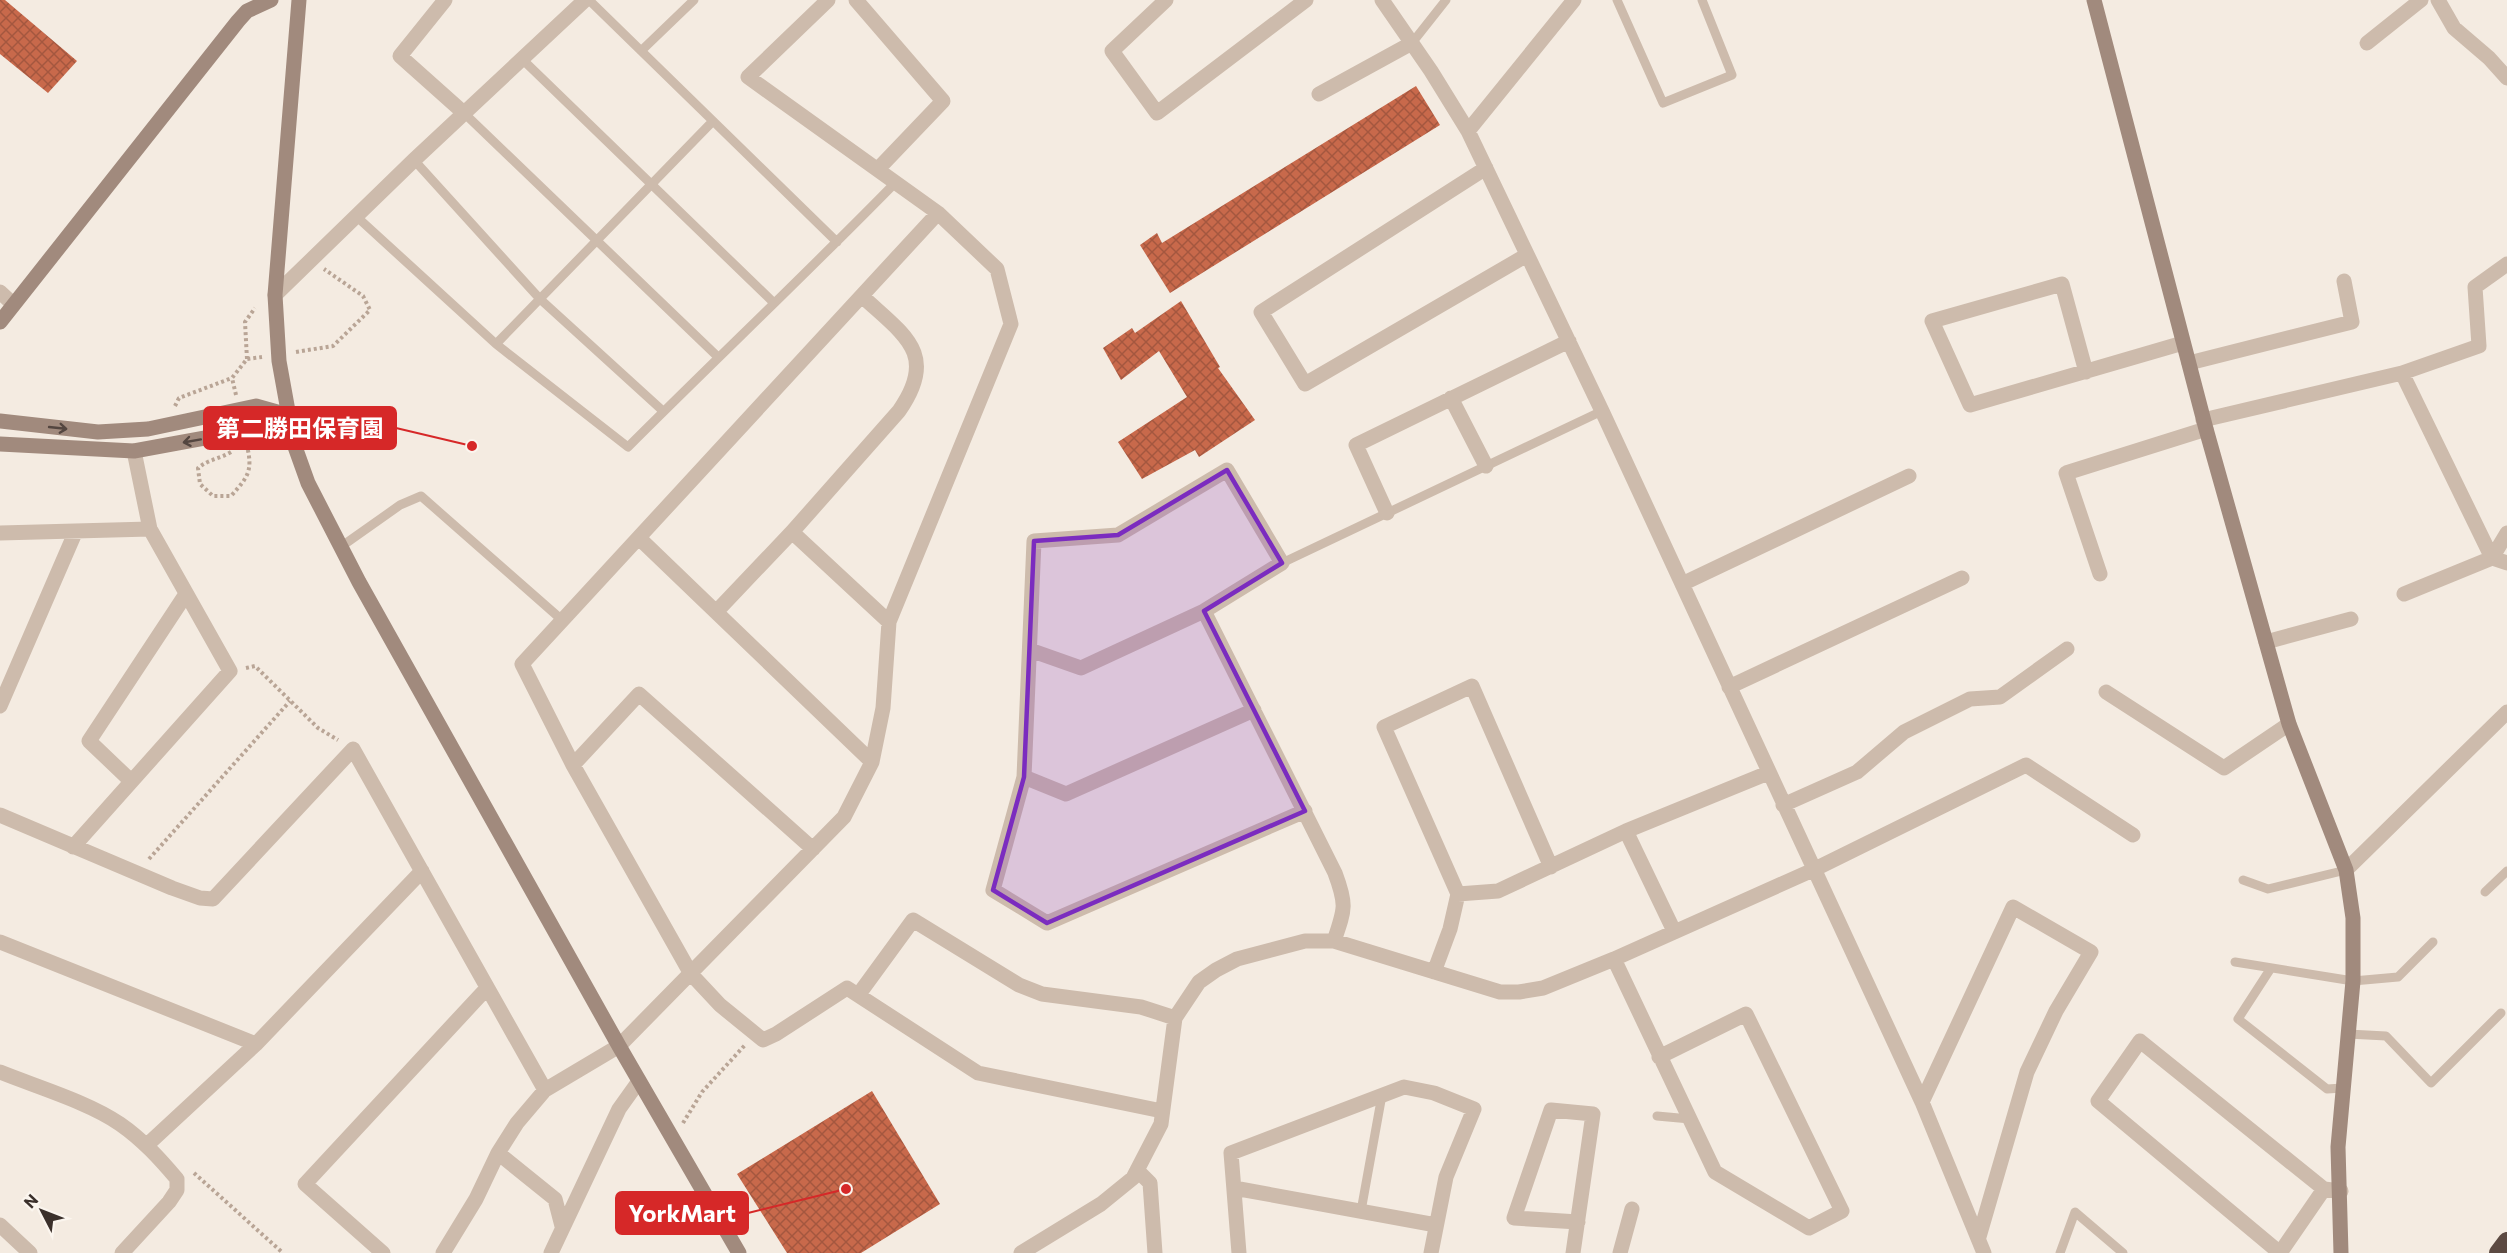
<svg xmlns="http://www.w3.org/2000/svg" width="2507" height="1253" viewBox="0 0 2507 1253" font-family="Commissioner,'Noto Sans JP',sans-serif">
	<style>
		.building { fill: url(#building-cross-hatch) }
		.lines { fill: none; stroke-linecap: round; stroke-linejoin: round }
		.path { stroke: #b9a596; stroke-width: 4; stroke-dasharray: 3 3; stroke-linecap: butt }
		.lane { stroke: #cdbbac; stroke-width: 9 }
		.street { stroke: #cdbbac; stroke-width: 15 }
		.secondary { stroke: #a18a7d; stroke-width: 15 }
		.highway { stroke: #5c4a42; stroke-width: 18 }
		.oneway { stroke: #544640 }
		.marked { fill: #7b2cbf; fill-opacity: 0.2; stroke: #7b2cbf; stroke-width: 4.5; stroke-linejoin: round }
		.leader { fill: none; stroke: #d62828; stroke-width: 2 }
		.callout-dot { fill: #d62828; stroke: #fbf5ee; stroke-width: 2 }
		.callout { fill: #d62828; stroke: #d62828; stroke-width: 2 }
		.callout-label { font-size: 24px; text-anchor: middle; font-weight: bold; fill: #fff }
	</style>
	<defs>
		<pattern id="building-cross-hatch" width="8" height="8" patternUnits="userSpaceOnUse" patternTransform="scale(1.5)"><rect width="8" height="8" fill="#c8694b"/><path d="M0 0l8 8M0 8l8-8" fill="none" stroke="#a4573f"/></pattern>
	</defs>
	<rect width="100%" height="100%" fill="#f4ebe1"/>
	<path class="building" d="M 0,0 L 5,0 L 77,61 L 48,93 L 0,54 Z
		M 1416,86 L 1440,125 L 1170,293 L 1140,245 L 1157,233 L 1162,243 Z
		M 1181,301 L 1220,367 L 1218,368 L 1255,420 L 1199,457 L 1195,450 L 1142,479 L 1118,442 L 1187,397 L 1159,351 L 1121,380 L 1103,348 L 1132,328 L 1135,333 Z
		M 872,1091 L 940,1204 L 861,1253 L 787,1253 L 737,1174 Z"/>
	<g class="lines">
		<path class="path" d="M 296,352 L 333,346 L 370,310 L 363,296 L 324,269
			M 247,359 L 245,322 L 255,308
			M 236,395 L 232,378 L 247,359 L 262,357
			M 175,406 L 179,398 L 232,378
			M 231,452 C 220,459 209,459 198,468 L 200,484 L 213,496 L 231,496 C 248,477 253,471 247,446
			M 246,668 L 255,666 L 318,728 L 338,740
			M 149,859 L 290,701
			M 683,1123 L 702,1092 L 745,1045
			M 194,1173 L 283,1253"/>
		<path class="lane" d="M 589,0 L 837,242
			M 1617,0 L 1663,103 L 1732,75 L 1702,0
			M 1412,43 L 1446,0
			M 641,51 L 694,0
			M 522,59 L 773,302
			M 465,114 L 718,357
			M 414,160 L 540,299 L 663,411
			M 357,217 L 496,344 L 628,447 C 717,358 808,272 896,182
			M 496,344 L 713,121
			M 342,546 L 400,505 L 421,496 L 562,620
			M 1282,563 L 1602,411
			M 2243,880 L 2268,889 L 2346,870
			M 2485,892 L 2507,871
			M 2235,962 L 2353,981 L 2398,977 L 2433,942
			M 2271,968 L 2238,1019 L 2327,1089 L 2343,1088
			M 2348,1034 L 2386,1036 L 2431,1083 L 2501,1013
			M 1657,1116 L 1690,1119
			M 1361,1211 L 1382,1095
			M 2060,1253 L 2075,1212 L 2123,1253"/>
		<path class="street" d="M 445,0 L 400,56 L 465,114
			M 856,0 L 943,101 L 878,169
			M 1166,0 L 1112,51 L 1157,113 L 1306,0
			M 1382,0 L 1431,71 L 1468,131 L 1602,411 L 1922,1102 L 1984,1253
			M 2438,0 L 2454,28 L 2489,58 L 2507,78
			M 2367,43 L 2421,0
			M 1319,94 L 1412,43
			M 1468,131 L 1574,0
			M 1486,168 L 1261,312 L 1305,384 L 1527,255
			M 938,213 L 522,664 L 573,765 L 691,974 L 720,1005 L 763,1040 L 776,1034 L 847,988 L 978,1073 L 1162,1111
			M 2507,264 L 2475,287 L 2479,346 L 2402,373 L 2492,558 L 2507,533
			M 0,292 L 13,304
			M 275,295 L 414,160 L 585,0
			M 863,297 C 904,335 939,354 899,411 L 792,532 L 889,622
			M 2189,363 L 2352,322 L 2344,281
			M 2086,372 L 2062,284 L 1932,321 L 1970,405 L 2183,343
			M 1451,398 L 1486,466
			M 2203,420 L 2402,373
			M 1387,513 L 1356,445 L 1569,341
			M 0,533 L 150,529
			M 639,538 L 872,762
			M 2100,574 L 2066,473 L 2206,429
			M 1682,584 L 1909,476
			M 2404,594 L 2492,558 L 2507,563
			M 1204,611 L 1335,873 C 1347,905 1345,909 1334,941
			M 716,612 L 792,532
			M 2266,642 L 2351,619
			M 1030,650 L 1081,668 L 1204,611 L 1282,563 L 1227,470 L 1118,535 L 1034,541 L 1024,777 L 993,890 L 1047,923 L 1305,811
			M 1729,687 L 1962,578
			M 2106,692 L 2224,768 L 2289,724
			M 0,706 L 75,533
			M 573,765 L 639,694 L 813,849
			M 1024,777 L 1066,794 L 1254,710
			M 131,781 L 89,741 L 186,594
			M 1783,805 L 1857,772 L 1904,732 L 1970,699 L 2000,697 L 2067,649
			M 0,815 L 172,888 L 200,898 L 213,899 L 353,749 L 545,1090
			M 1626,831 L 1768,773
			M 73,847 L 230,671 L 150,529 L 134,451
			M 2346,870 L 2507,712
			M 1458,894 L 1498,891 L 1626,831 L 1674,931
			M 0,942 L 256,1044
			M 1614,959 L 1715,1172 L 1809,1228 L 1842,1211 L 1746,1014 L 1659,1057
			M 1434,972 L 1450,929 L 1458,894 L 1384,727 L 1472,686 L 1551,867
			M 859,994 L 913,920 L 1019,985 L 1042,994 L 1141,1007 L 1175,1018
			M 0,1072 C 37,1087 88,1102 120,1124 C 143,1140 160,1159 177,1179 L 177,1190 L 169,1202 L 122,1253
			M 1922,1102 L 2013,907 L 2091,952 L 2056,1011 L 2027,1072 L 1979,1237
			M 147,1145 L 256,1044 L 422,871
			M 498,1153 L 555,1199 L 562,1226
			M 1137,1170 L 1150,1183 L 1155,1253
			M 1234,1188 L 1436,1225
			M 2324,1189 L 2280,1253 L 2098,1101 L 2140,1041 L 2324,1189 L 2341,1191
			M 0,1225 L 30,1253
			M 383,1253 L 305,1184 L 487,988
			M 443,1253 L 476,1199 L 498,1153 L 517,1123 L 545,1090 L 619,1046 L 844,817 L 872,762 L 883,708 L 889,622 L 1011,324 L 997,269 L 938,213 L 748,77 L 828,0
			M 551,1253 L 619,1109 L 639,1081
			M 1021,1253 L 1101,1204 L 1133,1178 L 1161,1124 L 1175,1018 L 1199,982 L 1216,970 L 1237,959 L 1305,941 L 1334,941 L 1500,992 L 1519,992 L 1543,988 L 1614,959 L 1813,870 L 2026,765 L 2133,835
			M 1239,1253 L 1231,1153 L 1404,1087 L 1434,1093 L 1474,1109 L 1446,1177 L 1431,1253
			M 1573,1253 L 1593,1114 L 1551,1110 L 1514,1218 L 1578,1222
			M 1620,1253 L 1632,1209"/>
		<path class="secondary" d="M 299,0 L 275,295 L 279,361 L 294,444 L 308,483 L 359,582 L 619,1046 L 739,1253
			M 2094,0 L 2206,429 L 2289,724 L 2346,870 L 2353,918 L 2353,981 L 2338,1147 L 2341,1253
			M 0,322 L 238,21 L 247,11 L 271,0
			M 0,421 L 98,432 L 148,429 L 256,406 L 288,415
			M 0,444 L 134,451 L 259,428 L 288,415"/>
		<path class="highway" d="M 2498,1253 L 2507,1241"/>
	</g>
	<defs><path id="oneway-shaft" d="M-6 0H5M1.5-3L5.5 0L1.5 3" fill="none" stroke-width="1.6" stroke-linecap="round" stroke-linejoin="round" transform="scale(1.5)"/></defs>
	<g class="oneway">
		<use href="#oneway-shaft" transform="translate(58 428) rotate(6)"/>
		<use href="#oneway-shaft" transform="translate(192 441) rotate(170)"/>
	</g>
	<path class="marked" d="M 1227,470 L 1282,563 L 1204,611 L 1305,811 L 1047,923 L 993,890 L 1024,777 L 1034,541 L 1118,535 Z"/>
	<path class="leader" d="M472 446L396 428M846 1189L748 1213"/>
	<g class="callout-dot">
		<circle cx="472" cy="446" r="6"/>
		<circle cx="846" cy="1189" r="6"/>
	</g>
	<g class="callout">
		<rect x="204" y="407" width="192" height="42" rx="6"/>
		<rect x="616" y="1192" width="132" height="42" rx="6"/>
	</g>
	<g class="callout-label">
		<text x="300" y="437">第二勝田保育園</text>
		<text x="682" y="1222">YorkMart</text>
	</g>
	<g transform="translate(42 1211) rotate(312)" stroke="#fbf5ee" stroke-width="4.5" paint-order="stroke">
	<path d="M0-4.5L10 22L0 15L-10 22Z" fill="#3b302b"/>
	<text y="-9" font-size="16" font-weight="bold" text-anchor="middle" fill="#3b302b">N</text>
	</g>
</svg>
